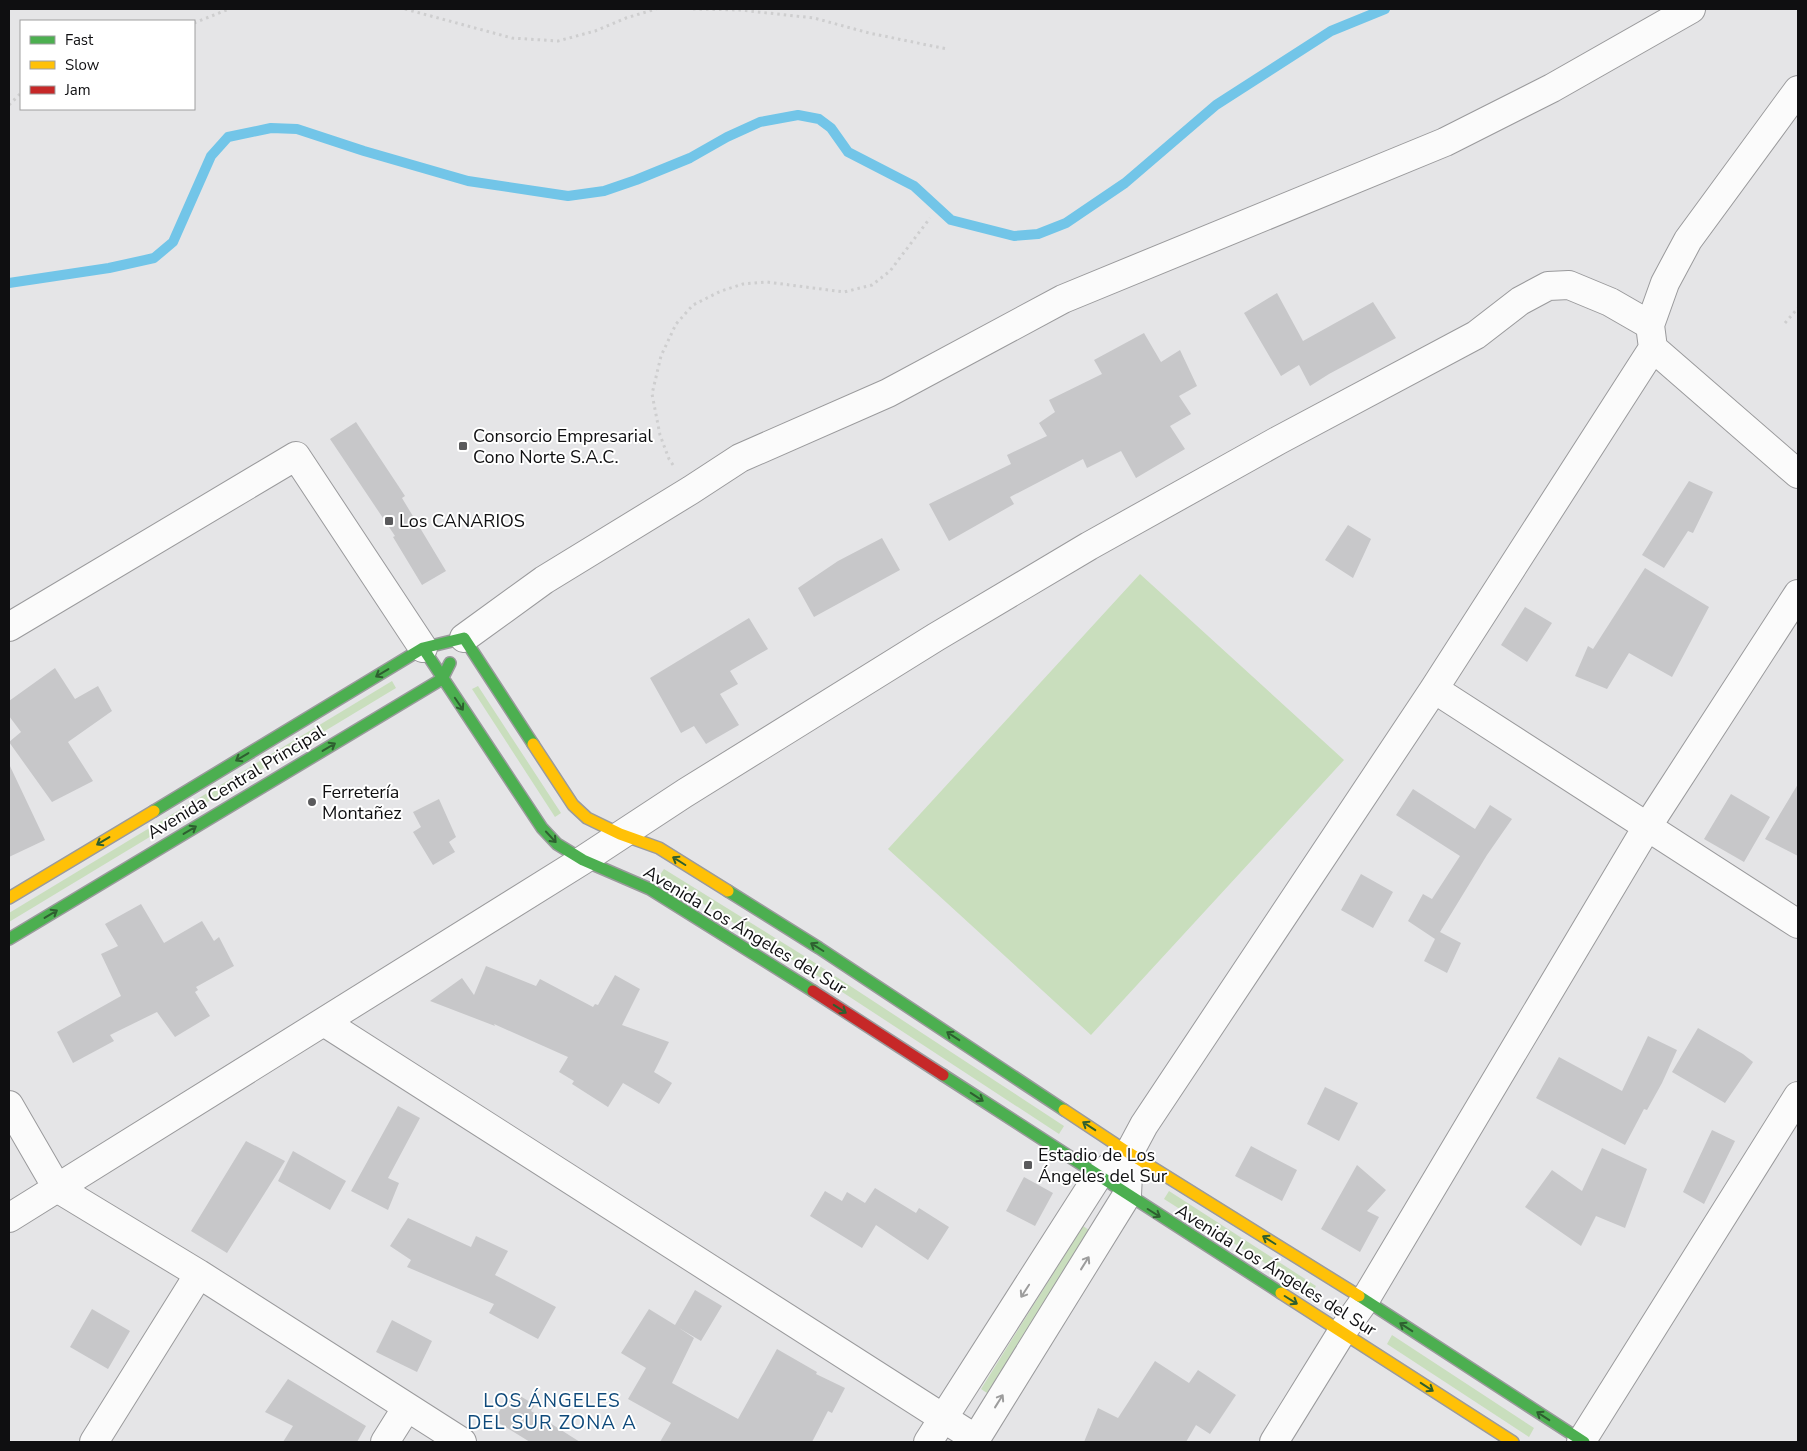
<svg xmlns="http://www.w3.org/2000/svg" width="1807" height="1451" viewBox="0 0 1807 1451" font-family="'Nunito Sans',sans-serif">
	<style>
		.green { fill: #c9debd }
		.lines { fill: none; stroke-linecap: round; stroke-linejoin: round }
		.stream { stroke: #72c5e8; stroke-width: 10 }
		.building { fill: #c7c7c9 }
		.street-casing { stroke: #9a9a9c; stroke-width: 30 }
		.fast-casing { stroke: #9a9a9c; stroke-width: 14 }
		.slow-casing { stroke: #9a9a9c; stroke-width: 14 }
		.jam-casing { stroke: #9a9a9c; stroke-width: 14 }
		.path { stroke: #cececf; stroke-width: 3; stroke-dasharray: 2.5 4; stroke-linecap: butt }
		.street { stroke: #fbfbfb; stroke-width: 28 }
		.fast { stroke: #4caf50; stroke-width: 11 }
		.slow { stroke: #ffc107; stroke-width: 11 }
		.jam { stroke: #c62828; stroke-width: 11 }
		.oneway { stroke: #2e5f30 }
		.oneway2 { stroke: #9d9d9d }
		.poi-dot { fill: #5a5a5c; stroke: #fff; stroke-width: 2 }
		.labels { text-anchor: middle; stroke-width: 4; stroke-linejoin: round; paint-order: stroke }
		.poi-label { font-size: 18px; fill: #0f0f11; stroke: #fff; text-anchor: start }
		.street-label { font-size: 18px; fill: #0f0f11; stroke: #fff }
		.neighbourhood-label { font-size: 19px; letter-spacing: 1px; fill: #0e497a; stroke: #fff }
	</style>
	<rect width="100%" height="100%" fill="#e5e5e7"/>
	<path class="green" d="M 1140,574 L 1344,760 L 1091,1035 L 888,849 Z
		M 392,681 L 396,688 L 9,922 L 9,913 Z
		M 478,686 L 561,813 L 555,817 L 472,689 Z
		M 664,869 L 809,959 L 1064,1126 L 1059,1134 L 804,967 L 659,876 Z
		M 1169,1191 L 1316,1286 L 1312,1293 L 1164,1199 Z
		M 1083,1226 L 1089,1230 L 987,1393 L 981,1389 Z
		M 1392,1335 L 1534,1428 L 1529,1437 L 1387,1344 Z"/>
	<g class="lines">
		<path class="stream" d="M 9,283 L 109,268 L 154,258 L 173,242 L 211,156 L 228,137 L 271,128 L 297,129 L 364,151 L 468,181 L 568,196 L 604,191 L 636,180 L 690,158 L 727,137 L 760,122 L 798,115 L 819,119 L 831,128 L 848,152 L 914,186 L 951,220 L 1014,236 L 1038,234 L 1066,223 L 1125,183 L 1216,105 L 1331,31 L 1385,9"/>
	</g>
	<path class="building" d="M 1277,293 L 1303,341 L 1373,302 L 1396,338 L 1329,374 L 1310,386 L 1299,365 L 1281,376 L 1244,313 Z
		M 1144,333 L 1161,362 L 1180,350 L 1197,386 L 1179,396 L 1191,414 L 1170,426 L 1185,449 L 1136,478 L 1121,451 L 1087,468 L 1083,459 L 1010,497 L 1014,504 L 949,541 L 929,504 L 1011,464 L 1007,455 L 1047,436 L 1039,423 L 1055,412 L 1049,400 L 1102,374 L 1094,360 Z
		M 356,422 L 405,496 L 402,498 L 446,571 L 422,585 L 393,537 L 395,536 L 330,439 Z
		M 1689,481 L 1713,492 L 1693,533 L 1688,531 L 1664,568 L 1642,555 Z
		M 1348,525 L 1371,539 L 1353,578 L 1325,560 Z
		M 882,538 L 900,570 L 814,617 L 798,588 L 838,561 Z
		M 1645,568 L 1709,607 L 1672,677 L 1629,653 L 1607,689 L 1575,676 L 1588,646 L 1593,649 Z
		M 1525,607 L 1552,623 L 1527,662 L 1501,645 Z
		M 749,618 L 768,649 L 730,671 L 738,684 L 720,694 L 739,725 L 706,744 L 694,726 L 681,733 L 650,678 Z
		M 55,668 L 75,699 L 98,686 L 112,711 L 68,742 L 93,781 L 52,802 L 9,742 L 21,732 L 9,716 L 9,701 Z
		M 9,764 L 45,840 L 9,857 Z
		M 1798,784 L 1798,856 L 1765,839 Z
		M 1413,789 L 1475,829 L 1490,805 L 1512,819 L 1487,855 L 1440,932 L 1461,943 L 1447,973 L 1424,961 L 1435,939 L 1408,921 L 1423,894 L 1432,899 L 1460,856 L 1396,815 Z
		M 1731,794 L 1770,817 L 1744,862 L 1704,839 Z
		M 439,799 L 456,837 L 449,842 L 455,852 L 433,865 L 413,832 L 421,827 L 413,812 Z
		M 1361,874 L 1393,892 L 1373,928 L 1341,910 Z
		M 141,904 L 164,943 L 202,921 L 214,941 L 219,937 L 234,966 L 196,987 L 198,990 L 195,992 L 210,1016 L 175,1037 L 157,1012 L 110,1035 L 114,1041 L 73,1063 L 57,1032 L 121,996 L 101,954 L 118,946 L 105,924 Z
		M 486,966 L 536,986 L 540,979 L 593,1007 L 595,1004 L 598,1005 L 615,975 L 640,989 L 622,1025 L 669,1042 L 654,1072 L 672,1083 L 659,1104 L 623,1083 L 608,1107 L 572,1084 L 574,1081 L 559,1072 L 568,1057 L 494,1024 L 495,1026 L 430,1001 L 462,978 L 474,995 Z
		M 1698,1028 L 1743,1054 L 1753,1062 L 1725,1103 L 1672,1072 Z
		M 1648,1036 L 1677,1050 L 1662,1083 L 1647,1110 L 1644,1109 L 1625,1145 L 1536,1098 L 1559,1057 L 1622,1091 Z
		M 1325,1087 L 1358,1103 L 1339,1141 L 1307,1124 Z
		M 398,1106 L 420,1118 L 388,1178 L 399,1183 L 388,1210 L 351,1191 Z
		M 1712,1130 L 1735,1141 L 1704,1204 L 1683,1192 Z
		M 246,1141 L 285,1161 L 227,1253 L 191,1231 Z
		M 1251,1146 L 1297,1170 L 1282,1201 L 1235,1176 Z
		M 1602,1148 L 1647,1169 L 1625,1228 L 1596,1216 L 1581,1246 L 1525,1207 L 1552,1170 L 1582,1191 Z
		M 293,1151 L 346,1181 L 330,1210 L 278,1181 Z
		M 1357,1165 L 1386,1190 L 1367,1211 L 1379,1217 L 1360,1252 L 1321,1229 Z
		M 1024,1177 L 1053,1193 L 1035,1226 L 1006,1211 Z
		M 875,1188 L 916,1213 L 919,1208 L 949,1227 L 928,1260 L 876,1225 L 862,1248 L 810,1216 L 825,1191 L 842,1201 L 847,1192 L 865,1203 Z
		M 408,1218 L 471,1247 L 476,1236 L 508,1251 L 495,1275 L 556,1307 L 538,1339 L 489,1313 L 494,1304 L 407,1267 L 411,1260 L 390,1246 Z
		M 695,1290 L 722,1306 L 701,1341 L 679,1328 L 694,1338 L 672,1383 L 738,1419 L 777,1349 L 817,1372 L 816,1374 L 845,1388 L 832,1413 L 828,1411 L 812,1442 L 660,1442 L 671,1423 L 628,1399 L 646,1368 L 621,1353 L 649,1309 L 675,1325 Z
		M 92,1309 L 130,1331 L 108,1369 L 70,1347 Z
		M 392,1320 L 432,1341 L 417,1372 L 376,1352 Z
		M 1155,1361 L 1189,1383 L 1198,1370 L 1236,1395 L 1210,1434 L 1196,1425 L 1186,1442 L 1084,1442 L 1098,1408 L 1118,1418 Z
		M 288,1379 L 366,1426 L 357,1442 L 283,1442 L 293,1426 L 265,1412 Z
		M 512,1391 L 535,1405 L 531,1411 L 580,1442 L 530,1442 L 494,1420 Z"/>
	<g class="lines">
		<defs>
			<path id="street" d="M 1653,348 L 1798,474
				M 9,627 L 296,456 L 423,648
				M 464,638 L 544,580 L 691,490 L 740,458 L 888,393 L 1063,299 L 1445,142 L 1552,88 L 1691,9
				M 1434,689 L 1798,924
				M 324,1022 L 976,1439
				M 9,1105 L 57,1188 L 199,1274 L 462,1442
				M 9,1218 L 583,860 L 685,793 L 936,637 L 1089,546 L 1279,440 L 1476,335 L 1520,301 L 1548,286 L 1569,285 L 1610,302 L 1650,325
				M 94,1442 L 199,1274
				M 385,1442 L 407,1407
				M 928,1442 L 1098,1176 L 1116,1162
				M 974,1442 L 1127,1195 L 1129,1153 L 1144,1125 L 1434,689 L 1653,348 L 1650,325 L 1665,283 L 1688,240 L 1798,90
				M 1274,1442 L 1342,1332 L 1365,1300 L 1647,827 L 1798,594
				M 1581,1442 L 1798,1096"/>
			<path id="fast" d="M 423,648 L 542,828 L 557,844 L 583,860 L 650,889 L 813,991
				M 154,811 L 423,648 L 464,638 L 533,744
				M 728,891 L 819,948 L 1064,1110
				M 9,939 L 442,679 L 450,663
				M 943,1075 L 1281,1293
				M 1359,1296 L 1584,1442"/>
			<path id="slow" d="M 533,744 L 573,805 L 587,818 L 620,834 L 659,848 L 728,891
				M 9,898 L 154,811
				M 1064,1110 L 1129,1153 L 1359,1296
				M 1281,1293 L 1513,1442"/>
			<path id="jam" d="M 813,991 L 943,1075"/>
		</defs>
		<use href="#street" class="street-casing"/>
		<use href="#fast" class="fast-casing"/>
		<use href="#slow" class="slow-casing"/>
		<use href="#jam" class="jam-casing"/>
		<path class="path" d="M 405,9 L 512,38 L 558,41 L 595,31 L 626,18 L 656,9
			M 693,9 L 740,10 L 814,18 L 869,33 L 947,49
			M 194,23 L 229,9
			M 9,105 L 21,93
			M 1785,323 L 1798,308
			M 673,465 L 669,459 L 660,435 L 652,394 L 661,356 L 676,324 L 693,305 L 721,291 L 743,284 L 767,282 L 844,292 L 872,285 L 890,271 L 930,218"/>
		<use href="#street" class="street"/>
		<use href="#fast" class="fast"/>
		<use href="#slow" class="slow"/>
		<use href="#jam" class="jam"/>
	</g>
	<defs><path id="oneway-shaft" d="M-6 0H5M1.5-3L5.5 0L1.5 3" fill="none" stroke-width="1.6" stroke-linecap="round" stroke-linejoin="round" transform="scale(1.25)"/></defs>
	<g class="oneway">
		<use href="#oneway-shaft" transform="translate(382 673) rotate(149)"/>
		<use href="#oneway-shaft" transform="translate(459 704) rotate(56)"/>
		<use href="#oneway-shaft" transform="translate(329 747) rotate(-31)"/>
		<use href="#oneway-shaft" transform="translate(242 757) rotate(149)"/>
		<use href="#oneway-shaft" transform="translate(190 830) rotate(-31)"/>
		<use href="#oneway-shaft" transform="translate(551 837) rotate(47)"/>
		<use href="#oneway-shaft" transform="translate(103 841) rotate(149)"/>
		<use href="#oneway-shaft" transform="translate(679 861) rotate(-148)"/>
		<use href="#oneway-shaft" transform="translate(51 914) rotate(-31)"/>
		<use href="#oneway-shaft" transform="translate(817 947) rotate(-148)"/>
		<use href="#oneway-shaft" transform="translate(840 1009) rotate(33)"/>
		<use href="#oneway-shaft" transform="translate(953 1036) rotate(-147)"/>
		<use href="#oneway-shaft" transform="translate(977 1097) rotate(33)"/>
		<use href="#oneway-shaft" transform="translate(1089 1126) rotate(-147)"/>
		<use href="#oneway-shaft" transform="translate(1154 1213) rotate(32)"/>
		<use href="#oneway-shaft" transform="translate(1269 1240) rotate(-148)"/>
		<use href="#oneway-shaft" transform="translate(1291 1300) rotate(32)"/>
		<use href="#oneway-shaft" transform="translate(1406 1327) rotate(-147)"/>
		<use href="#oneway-shaft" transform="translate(1427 1387) rotate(33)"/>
		<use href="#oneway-shaft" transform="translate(1543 1416) rotate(-147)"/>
	</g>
	<g class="oneway2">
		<use href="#oneway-shaft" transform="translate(1085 1263) rotate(-58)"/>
		<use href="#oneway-shaft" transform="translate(1025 1291) rotate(123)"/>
		<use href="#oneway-shaft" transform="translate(999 1401) rotate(-58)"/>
	</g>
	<g class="poi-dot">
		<rect x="458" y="441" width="10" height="10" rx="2.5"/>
		<rect x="384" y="516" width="10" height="10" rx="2.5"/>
		<circle cx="312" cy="802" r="5"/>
		<rect x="1023" y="1160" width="10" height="10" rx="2.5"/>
	</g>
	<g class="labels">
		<g class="poi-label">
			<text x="473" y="442">Consorcio Empresarial<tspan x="473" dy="21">Cono Norte S.A.C.</tspan></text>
			<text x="399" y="527">Los CANARIOS</text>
			<text x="322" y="798">Ferretería<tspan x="322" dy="21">Montañez</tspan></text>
			<text x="1038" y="1161">Estadio de Los<tspan x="1038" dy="21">Ángeles del Sur</tspan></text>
		</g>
		<g class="street-label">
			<text transform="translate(236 782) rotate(-31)" y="6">Avenida Central Principal</text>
			<text transform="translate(745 930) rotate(31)" y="6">Avenida Los Ángeles del Sur</text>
			<text transform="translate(1276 1270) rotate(32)" y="6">Avenida Los Ángeles del Sur</text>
		</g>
		<g class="neighbourhood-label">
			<text x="552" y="1407">LOS ÁNGELES<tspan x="552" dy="22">DEL SUR ZONA A</tspan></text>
		</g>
	</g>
	<rect width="1807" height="1451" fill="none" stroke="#0f0f11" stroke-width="20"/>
	<rect x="20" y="20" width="175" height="90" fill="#ffffff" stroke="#9f9fa0"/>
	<rect x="30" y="36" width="25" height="8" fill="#4caf50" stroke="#9f9fa0"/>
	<text x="65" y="45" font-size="15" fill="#0f0f11">Fast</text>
	<rect x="30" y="61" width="25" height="8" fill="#ffc107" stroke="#9f9fa0"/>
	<text x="65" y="70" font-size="15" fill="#0f0f11">Slow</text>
	<rect x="30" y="86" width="25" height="8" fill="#c62828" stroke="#9f9fa0"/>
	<text x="65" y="95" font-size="15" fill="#0f0f11">Jam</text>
</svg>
